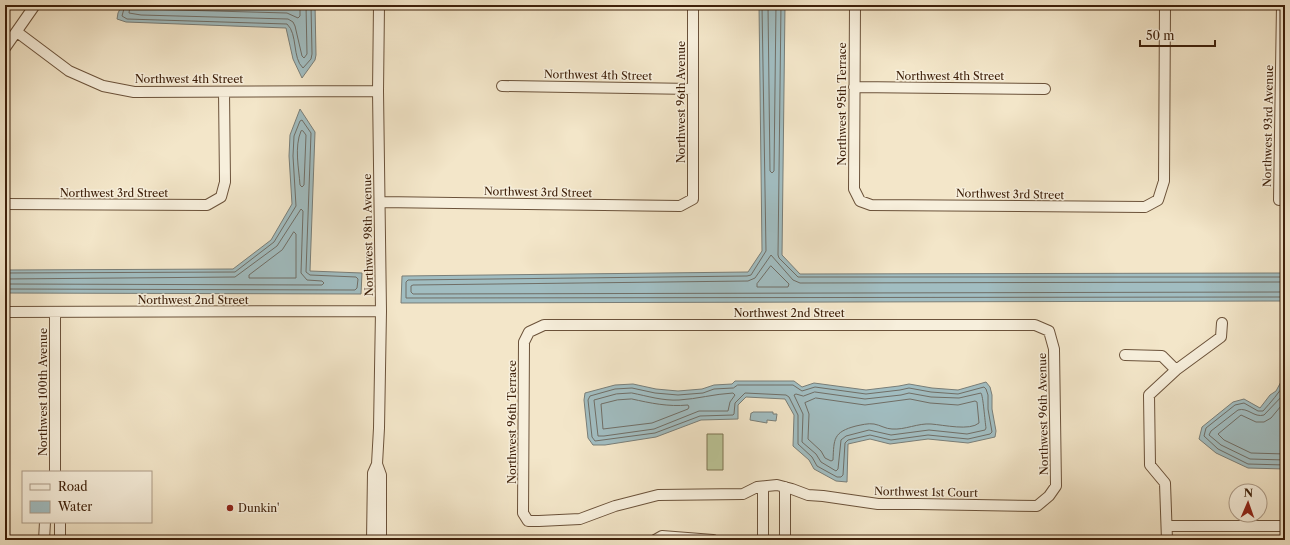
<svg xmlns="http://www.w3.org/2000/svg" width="1290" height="545" viewBox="0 0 1290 545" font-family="'Libre Caslon Text',serif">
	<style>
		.green { fill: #bbc496; stroke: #7c7250 }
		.water { fill: #a1bdc1; stroke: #797e78 }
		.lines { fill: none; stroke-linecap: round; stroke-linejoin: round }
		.shore { stroke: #706e66; stroke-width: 1 }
		.street-casing { stroke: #6b523a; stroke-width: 12 }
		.street { stroke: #f7efdc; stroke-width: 10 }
		.poi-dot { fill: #8f2418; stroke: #f7efdc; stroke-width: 1.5 }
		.labels { text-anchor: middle; stroke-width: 3; stroke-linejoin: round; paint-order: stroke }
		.street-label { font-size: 11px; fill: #3e200a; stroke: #f7efdc }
		.poi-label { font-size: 11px; fill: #3e200a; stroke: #f7efdc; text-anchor: start }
	</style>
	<rect width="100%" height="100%" fill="#f3e6c9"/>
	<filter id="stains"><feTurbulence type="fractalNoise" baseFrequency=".005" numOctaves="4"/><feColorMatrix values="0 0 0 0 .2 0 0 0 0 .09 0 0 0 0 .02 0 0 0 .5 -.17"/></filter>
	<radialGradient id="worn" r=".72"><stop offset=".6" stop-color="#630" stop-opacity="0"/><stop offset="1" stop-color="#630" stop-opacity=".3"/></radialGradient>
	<path class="green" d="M 707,434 L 723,434 L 723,470 L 707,470 Z"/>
	<path class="water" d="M 122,5 L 315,5 L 316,55 L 315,60 L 302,78 L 293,59 L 286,28 L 126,22 L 117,19 L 118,13 Z
		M 759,5 L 785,5 L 782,255 L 800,274 L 1285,273 L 1285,301 L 401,303 L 402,276 L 748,272 L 762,251 Z
		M 300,109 L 315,132 L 310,271 L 362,273 L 361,294 L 5,293 L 5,270 L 233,269 L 271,240 L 292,204 L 289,156 L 290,135 Z
		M 1285,321 L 1285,469 L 1248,468 L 1216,453 L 1199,439 L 1202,427 L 1233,402 L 1244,399 L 1260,408 L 1270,395 L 1276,391 L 1282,380 L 1281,359 Z
		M 735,381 L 794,381 L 802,387 L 814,383 L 866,390 L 899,386 L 909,384 L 932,388 L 958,390 L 986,382 L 990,387 L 992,395 L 992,409 L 996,431 L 995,437 L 968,443 L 928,439 L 890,444 L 870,439 L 848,444 L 847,482 L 836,481 L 814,469 L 809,460 L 793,446 L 794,415 L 785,399 L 746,397 L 738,405 L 738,419 L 701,420 L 656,437 L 605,445 L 593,445 L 588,438 L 584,400 L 585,393 L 615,385 L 633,384 L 656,389 L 678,391 L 702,389 L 714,385 L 732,384 Z
		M 753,412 L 773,412 L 773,414 L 777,414 L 776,421 L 767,420 L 767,423 L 750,420 L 751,413 L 752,413 Z"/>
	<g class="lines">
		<path class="shore" d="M 125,5 L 122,16 L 127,19 L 287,24 C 298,34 292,58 303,68 L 311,59 L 312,54 L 311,5
			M 130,5 L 129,13 L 141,15 L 288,19 L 293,22 L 295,26 L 302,56 L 304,58 L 307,54 L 306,5
			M 136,5 L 137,8 L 141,9 L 287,13 L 298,18 L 300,16 L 300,5
			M 762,5 L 766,251 L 751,275 L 747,276 L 408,280 L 406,282 L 406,298 L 1285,297
			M 768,5 L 770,171 L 772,173 L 774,171 L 776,5
			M 781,5 L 778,255 L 779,258 L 798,277 L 1285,277
			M 303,131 L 306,135 L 304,185 L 302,187 L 300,185 C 299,169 294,147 301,131 Z
			M 294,232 L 296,234 L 296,278 L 249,278 L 249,275 L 282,250 Z
			M 771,266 L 789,284 L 788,287 L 757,287 L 757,284 Z
			M 5,273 L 235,272 L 274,242 L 296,206 L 293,156 L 294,136 L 300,121 L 302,120 L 311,133 L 306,272 L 310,275 L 356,277 L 358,279 L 357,288 L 355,290 L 5,289
			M 5,279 L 235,277 L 277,246 L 301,209 L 303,211 L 301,273 L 307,280 L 322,281 L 324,283 L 322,285 L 5,284
			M 1285,282 L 800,283 L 793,280 L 771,255 L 755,278 L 748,281 L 413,285 L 411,286 L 411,292 L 413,294 L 1285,292
			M 1285,383 C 1279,393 1271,402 1263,411 L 1258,411 L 1244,403 L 1235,405 L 1206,428 L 1204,436 L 1218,449 L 1248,464 L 1285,465
			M 738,385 L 793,385 L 802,391 L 815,387 L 866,394 L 900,390 L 909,388 L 931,392 L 958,394 L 984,387 L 986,389 L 988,395 L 988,409 L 992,432 L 990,434 L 968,439 L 928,435 L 891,440 L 870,435 L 848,440 L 845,443 L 843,475 L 841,477 L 837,477 L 817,466 L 812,457 L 798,444 L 798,415 L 789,397 L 786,395 L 745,393 L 735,403 L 734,414 L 733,415 L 700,416 L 655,433 L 595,441 L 592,437 L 588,400 L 590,396 L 615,389 L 632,388 L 655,393 L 678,395 L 703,393 L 714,389 L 733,388 Z
			M 815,392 L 865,399 L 901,395 L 909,393 L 931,397 L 959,398 L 981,393 C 983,395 985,422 986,428 L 985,430 L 967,434 L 929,430 L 891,435 L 869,430 L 846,436 L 841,440 L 838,469 L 836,471 L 821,462 L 816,454 L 802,442 L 803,414 L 794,395 L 796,394 L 803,396 Z
			M 632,393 C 647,396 663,401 679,400 C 697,399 714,394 733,393 L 735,395 L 730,402 L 728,411 L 699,411 L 654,429 L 604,436 L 598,436 L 594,400 L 616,394 Z
			M 1285,393 L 1264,415 C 1254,418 1248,407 1238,410 L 1211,431 L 1209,435 L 1221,445 L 1250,459 L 1285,460
			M 816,398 L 865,405 L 910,399 L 930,403 L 958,405 L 975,401 L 977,402 L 979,423 C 970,431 944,425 931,424 C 918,423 905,430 892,429 C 886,429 880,425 874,424 C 868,423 861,425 856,426 C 833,432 834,439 833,460 L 831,461 L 825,458 L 821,451 L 808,439 L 809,414 L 805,403 Z
			M 632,399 C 650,403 668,407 688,405 L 689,407 L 688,409 L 652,423 L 603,429 L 601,404 L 617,400 Z
			M 1285,403 L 1281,406 L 1271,418 L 1264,422 L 1256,422 L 1241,415 L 1218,434 L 1224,440 L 1251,453 L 1285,454"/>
		<defs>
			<path id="street" d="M 379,5 L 378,91 L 381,311 L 379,428 L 377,464 L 381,475 L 381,540
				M 855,5 L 854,189 L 860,201 L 871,205 L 1145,207 L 1158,200 L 1164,181 L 1165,5
				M 17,32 L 69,71 L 103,86 L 134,92 L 378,91
				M 5,48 L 35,5
				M 502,86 L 693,89
				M 854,87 L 1045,89
				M 1279,200 L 1282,5
				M 380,202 L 680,206 L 693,199 L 693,5
				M 5,204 L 207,205 L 221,197 L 225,182 L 224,92
				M 5,312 L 381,311
				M 55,312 L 55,472
				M 544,325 L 1035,325 L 1049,331 L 1054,349 L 1056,486 L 1049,496 L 1037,506 L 918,504 L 878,504 L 823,496 L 808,495 L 792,489 L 777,485 L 757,487 L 743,494 L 658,495 L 615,506 L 580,519 L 539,521 L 528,521 L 523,513 L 524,342 L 529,332 Z
				M 1125,355 L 1162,356 L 1176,370
				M 763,487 L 763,540
				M 785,487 L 785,540
				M 60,522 L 60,540
				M 1167,526 L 1285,526
				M 44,540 L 45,522
				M 372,540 L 373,473 L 377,464
				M 655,540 L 662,536 L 713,540
				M 1167,540 L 1165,483 L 1150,465 L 1149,395 L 1176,370 L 1221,337 L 1222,323"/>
		</defs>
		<use href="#street" class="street-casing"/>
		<use href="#street" class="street"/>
	</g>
	<circle class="poi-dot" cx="230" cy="508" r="4"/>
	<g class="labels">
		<g class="street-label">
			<text transform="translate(598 75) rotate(1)" y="4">Northwest 4th Street</text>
			<text x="950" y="80">Northwest 4th Street</text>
			<text x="189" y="83">Northwest 4th Street</text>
			<text transform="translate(681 102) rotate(-90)" y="4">Northwest 96th Avenue</text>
			<text transform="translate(842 104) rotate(-90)" y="4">Northwest 95th Terrace</text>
			<text transform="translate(1268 126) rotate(-89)" y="4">Northwest 93rd Avenue</text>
			<text transform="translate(538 192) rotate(1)" y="4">Northwest 3rd Street</text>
			<text x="114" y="197">Northwest 3rd Street</text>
			<text transform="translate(1010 194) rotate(1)" y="4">Northwest 3rd Street</text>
			<text transform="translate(368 235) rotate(-91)" y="4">Northwest 98th Avenue</text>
			<text x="193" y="304">Northwest 2nd Street</text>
			<text x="789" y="317">Northwest 2nd Street</text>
			<text transform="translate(43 392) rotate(-90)" y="4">Northwest 100th Avenue</text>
			<text transform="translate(1043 414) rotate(-91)" y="4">Northwest 96th Avenue</text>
			<text transform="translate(512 422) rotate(-90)" y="4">Northwest 96th Terrace</text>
			<text transform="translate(926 492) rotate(1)" y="4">Northwest 1st Court</text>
		</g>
		<g class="poi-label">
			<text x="238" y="512">Dunkin'</text>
		</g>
	</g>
	<rect width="1290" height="545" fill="none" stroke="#f3e6c9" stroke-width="20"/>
	<rect x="6" y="6" width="1278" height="533" fill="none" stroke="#3e200a" stroke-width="2"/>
	<rect x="10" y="10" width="1270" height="525" fill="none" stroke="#3e200a"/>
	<rect x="22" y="471" width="130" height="52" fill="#f7efdc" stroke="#ad9c88"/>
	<rect x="30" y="484" width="20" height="6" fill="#f7efdc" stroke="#ad9c88"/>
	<text x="58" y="491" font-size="12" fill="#3e200a">Road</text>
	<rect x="30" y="501" width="20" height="12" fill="#a1bdc1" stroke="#ad9c88"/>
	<text x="58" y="511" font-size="12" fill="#3e200a">Water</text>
	<g transform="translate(1248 503) rotate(2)"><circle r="19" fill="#f7efdc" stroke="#ad9c88"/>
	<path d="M0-3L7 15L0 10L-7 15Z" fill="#8f2418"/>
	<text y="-6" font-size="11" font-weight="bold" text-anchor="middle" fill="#3e200a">N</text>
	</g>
	<path d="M1140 40v6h75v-6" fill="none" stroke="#3e200a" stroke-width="2"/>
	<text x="1146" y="40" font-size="12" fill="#3e200a" stroke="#f7efdc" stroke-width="3" paint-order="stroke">50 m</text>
	<rect width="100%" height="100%" filter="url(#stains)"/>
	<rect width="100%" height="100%" fill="url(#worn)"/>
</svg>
